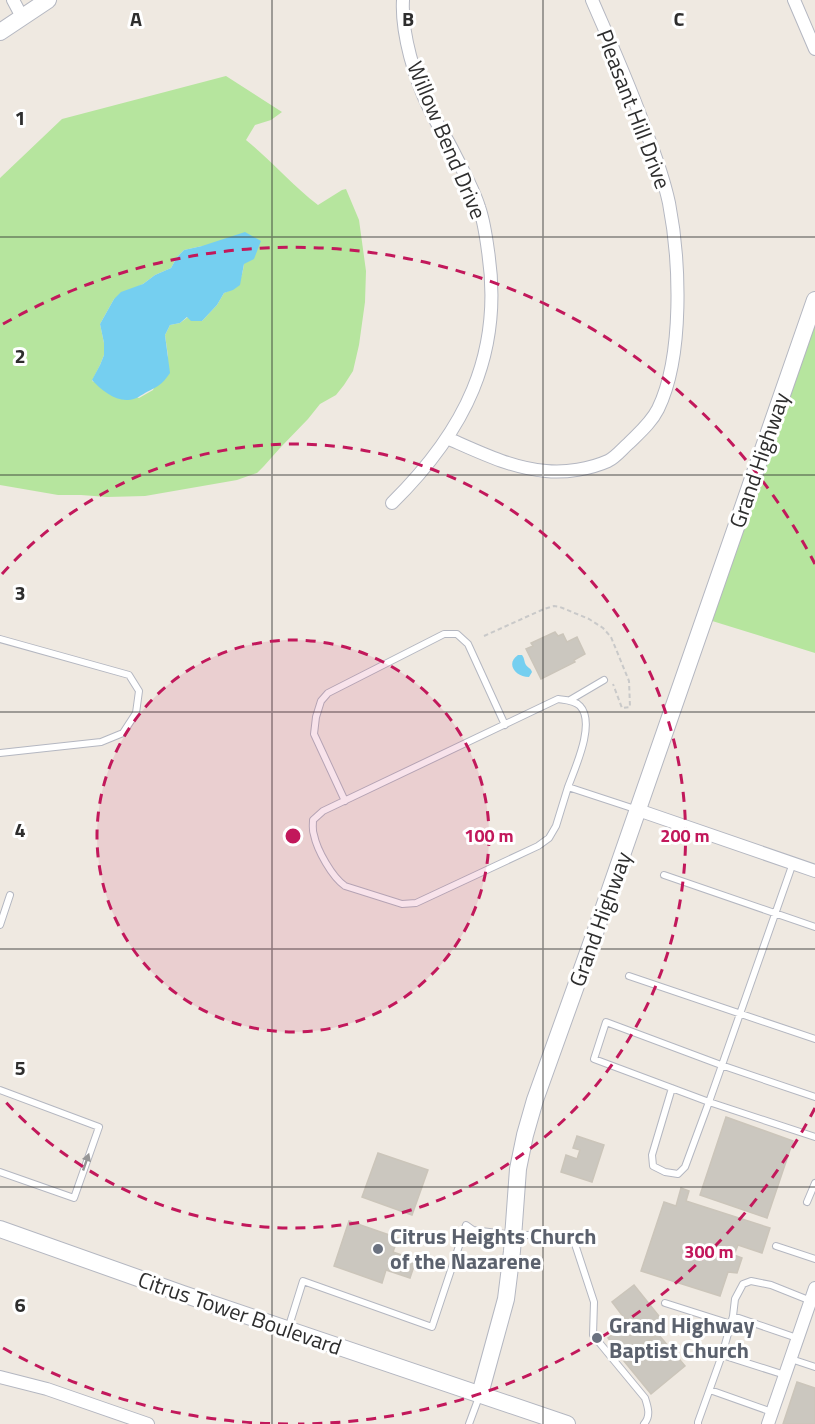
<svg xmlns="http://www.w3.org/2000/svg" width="815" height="1424" viewBox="0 0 815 1424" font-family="'Titillium Web',sans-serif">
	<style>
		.green { fill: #b6e59e; fill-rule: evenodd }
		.water { fill: #75cff0 }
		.building { fill: #cbc7bf; stroke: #cbc5ba; stroke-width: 1.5 }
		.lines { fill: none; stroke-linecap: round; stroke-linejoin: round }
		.lane-casing { stroke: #b4b7c1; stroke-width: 8 }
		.street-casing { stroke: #b4b7c1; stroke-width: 14 }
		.secondary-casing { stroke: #b4b7c1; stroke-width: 18 }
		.path { stroke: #c9c9c9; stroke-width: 2; stroke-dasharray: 4.5 3; stroke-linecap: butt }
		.lane { stroke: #fff; stroke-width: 6 }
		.street { stroke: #fff; stroke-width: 12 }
		.secondary { stroke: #fff; stroke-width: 16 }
		.oneway { fill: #969696 }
		.grid { fill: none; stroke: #2e2e2e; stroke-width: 1.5; stroke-opacity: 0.55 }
		.ring { fill: none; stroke: #c2185b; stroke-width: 3; stroke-dasharray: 10 8 }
		.worship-dot { fill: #6b7280; stroke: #fff; stroke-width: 2 }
		.labels { text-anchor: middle; stroke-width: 6; stroke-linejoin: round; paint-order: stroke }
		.street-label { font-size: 22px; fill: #2e2e2e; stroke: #fff }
		.worship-label { font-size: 22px; font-weight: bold; fill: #5b616d; stroke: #fff; text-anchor: start }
		.grid-label { font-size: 20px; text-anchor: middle; font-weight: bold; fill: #2e2e2e; stroke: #fff; stroke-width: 6; stroke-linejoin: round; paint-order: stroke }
		.centre { fill: #c2185b; stroke: #fff; stroke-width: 3 }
		.ring-label { font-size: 18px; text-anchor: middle; font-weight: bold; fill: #c2185b; stroke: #fff; stroke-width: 6; stroke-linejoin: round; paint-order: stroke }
	</style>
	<rect width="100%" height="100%" fill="#efe9e1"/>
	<path class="green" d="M 226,76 L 282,112 L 271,120 L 255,125 L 246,140 C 271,160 292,185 318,205 L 342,190 L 346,189 L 359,220 L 366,271 L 365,302 L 359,345 L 353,371 L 344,385 L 336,395 L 320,404 L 308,419 L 280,448 L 264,466 L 257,473 L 237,480 L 145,496 L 107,497 L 81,495 L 58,495 L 0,485 L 0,178 L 62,119 ZM 202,246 L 244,264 C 242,279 238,288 224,293 L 217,305 L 202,321 L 188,317 L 180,323 L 170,325 L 165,335 L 168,356 L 153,390 L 139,398 L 92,381 L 100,365 L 104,355 L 104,343 L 100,324 L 114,299 L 143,284 L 155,275 L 171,268 L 177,257 L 184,250 Z
		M 815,317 L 815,653 L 709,620 Z"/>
	<path class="water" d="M 245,232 L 261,241 L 254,259 L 244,264 L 240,285 L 233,290 L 224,293 L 217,305 L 202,321 L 191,321 L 187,317 L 180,323 L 170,325 L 165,335 L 170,373 C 161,386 158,386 145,393 C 140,396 135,400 128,400 C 115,401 101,390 92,380 L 100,365 L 104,355 L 104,343 L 100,324 L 114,299 L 121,292 L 143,284 L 155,275 L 171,268 L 177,257 L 184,250 L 202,246 Z
		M 518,655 L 522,655 C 525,659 524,662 526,665 C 528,668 531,668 532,672 L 529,677 C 516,677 505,664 518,655 Z"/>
	<path class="building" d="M 555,632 L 558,636 L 563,634 L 567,642 L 577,637 L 585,654 L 574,660 L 575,662 L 541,679 L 526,649 L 533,646 L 531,643 Z
		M 726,1117 L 793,1141 L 767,1218 L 700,1195 Z
		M 577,1136 L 604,1145 L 592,1182 L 561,1172 L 566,1155 L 577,1159 L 580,1150 L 573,1148 Z
		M 378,1153 L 428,1170 L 412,1215 L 362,1197 Z
		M 681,1188 L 689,1191 L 686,1201 L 770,1228 L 762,1253 L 738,1245 L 734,1255 L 742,1258 L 737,1273 L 728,1272 L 720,1296 L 641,1271 L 664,1202 L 676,1206 Z
		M 349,1221 L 398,1238 L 393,1252 L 416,1260 L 410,1278 L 386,1270 L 382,1283 L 334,1266 Z
		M 634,1285 L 667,1326 L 624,1359 L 608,1338 L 628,1323 L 612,1302 Z
		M 658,1334 L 685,1366 L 651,1394 L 624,1361 Z
		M 797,1382 L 815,1388 L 815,1424 L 783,1424 Z"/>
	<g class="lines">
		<defs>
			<path id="lane" d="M 0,639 L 129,675 L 139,691 L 136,713 L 123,733 L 101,742 L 0,753
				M 570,700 L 604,680
				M 568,787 L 556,826 L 549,838 L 538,846 L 416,903 L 402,904 L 345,886 C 332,877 317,850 314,835 C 312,830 313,825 313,820 L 323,811 L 558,699 C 565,700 574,700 580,706 C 596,723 575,768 568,787 L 638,810
				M 345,801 L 314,734 L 316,717 L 321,701 L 328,693 L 444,634 L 457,634 L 468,644 L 505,725
				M 793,863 L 709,1102 L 815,1137
				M 664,875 L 815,927
				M 0,925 L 10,895
				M 629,976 L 815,1039
				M 672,1088 L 652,1155 L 653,1166 L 665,1172 L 678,1174 L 685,1167 L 709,1102 L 594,1059 L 606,1022 L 721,1065 L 815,1097
				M 0,1090 L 99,1127 L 74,1198 L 0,1172
				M 807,1202 L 815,1183
				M 776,1246 L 815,1259
				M 665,1303 L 731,1324
				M 733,1316 L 797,1338
				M 288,1329 L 303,1281 L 432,1327 L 466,1225 L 473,1230 L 513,1235 L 572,1235 L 594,1302 L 593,1335 L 645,1398 C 648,1407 651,1416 644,1424
				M 722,1355 L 785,1375
				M 791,1359 L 815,1367
				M 710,1390 L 772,1412
				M 469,1424 L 479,1397
				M 698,1424 L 698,1422 L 722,1355 L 733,1316 L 735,1299 L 743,1284 L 751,1281 L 771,1285 L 811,1301"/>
			<path id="street" d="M 13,0 L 22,17
				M 794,0 L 815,49
				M 447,438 C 479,452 511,468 546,471 C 566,473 590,469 608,461 C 616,457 622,449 629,443 C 639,433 651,423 658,409 C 684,356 680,260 669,203 C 664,180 656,157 647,134 C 631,88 611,44 592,0
				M 392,503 C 464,432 504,355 488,251 C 486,236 484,221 479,207 C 473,188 463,171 454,153 C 447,138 437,125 430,110 C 415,80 401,33 403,0
				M 638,810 L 815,871
				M 0,1377 L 47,1389 L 148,1424
				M 768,1424 L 815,1288"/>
			<path id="secondary" d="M 0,32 L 48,0
				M 0,1229 L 183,1294 L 567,1424
				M 480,1394 L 506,1299 L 512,1251 L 518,1169 L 525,1135 L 535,1100 L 596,930 L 815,300"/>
		</defs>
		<use href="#lane" class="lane-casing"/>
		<use href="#street" class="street-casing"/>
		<use href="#secondary" class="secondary-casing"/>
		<path class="path" d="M 484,636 L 544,609 L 554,606 L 560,607 L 589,619 L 603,628 L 611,637 L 629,681 L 630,707 L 622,708 L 613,684"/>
		<use href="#lane" class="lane"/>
		<use href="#street" class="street"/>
		<use href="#secondary" class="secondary"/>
	</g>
	<defs><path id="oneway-solid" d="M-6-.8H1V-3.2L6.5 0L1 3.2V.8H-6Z" transform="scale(1.5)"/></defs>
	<use class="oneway" href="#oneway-solid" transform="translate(86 1162) rotate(-71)"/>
	<path class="grid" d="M 272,0 L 272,1424M 543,0 L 543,1424M 0,237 L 815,237M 0,475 L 815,475M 0,712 L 815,712M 0,949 L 815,949M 0,1187 L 815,1187"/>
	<circle cx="293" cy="836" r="196" fill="#c2185b" fill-opacity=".12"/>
	<g class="ring">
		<circle cx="293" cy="836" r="196"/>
		<path d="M2 574A392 392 0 1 1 2 1098"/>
		<path d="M815 1108A588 588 0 0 1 298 1424M288 1424A588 588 0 0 1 3 1348M3 324A588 588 0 0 1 815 564"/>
	</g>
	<g class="worship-dot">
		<circle cx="378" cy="1249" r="6"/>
		<circle cx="597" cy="1338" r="6"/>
	</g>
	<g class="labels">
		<g class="street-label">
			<text transform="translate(634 109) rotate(69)" y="8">Pleasant Hill Drive</text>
			<text transform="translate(447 140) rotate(67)" y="8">Willow Bend Drive</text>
			<text transform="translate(759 460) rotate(-71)" y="8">Grand Highway</text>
			<text transform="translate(600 919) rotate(-70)" y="8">Grand Highway</text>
			<text transform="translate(240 1313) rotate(19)" y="8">Citrus Tower Boulevard</text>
		</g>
		<g class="worship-label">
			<text x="390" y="1244">Citrus Heights Church<tspan x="390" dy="25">of the Nazarene</tspan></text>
			<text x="609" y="1333">Grand Highway<tspan x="609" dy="25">Baptist Church</tspan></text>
		</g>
	</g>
	<g class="grid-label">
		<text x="136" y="26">A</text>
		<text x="408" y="26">B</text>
		<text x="679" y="26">C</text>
		<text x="20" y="125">1</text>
		<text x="20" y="363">2</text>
		<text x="20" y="600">3</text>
		<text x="20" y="837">4</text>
		<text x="20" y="1075">5</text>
		<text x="20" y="1312">6</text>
	</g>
	<circle cx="293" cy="836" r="9" class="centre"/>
	<g class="ring-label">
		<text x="489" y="842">100 m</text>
		<text x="685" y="842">200 m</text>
		<text x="709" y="1258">300 m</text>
	</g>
</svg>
